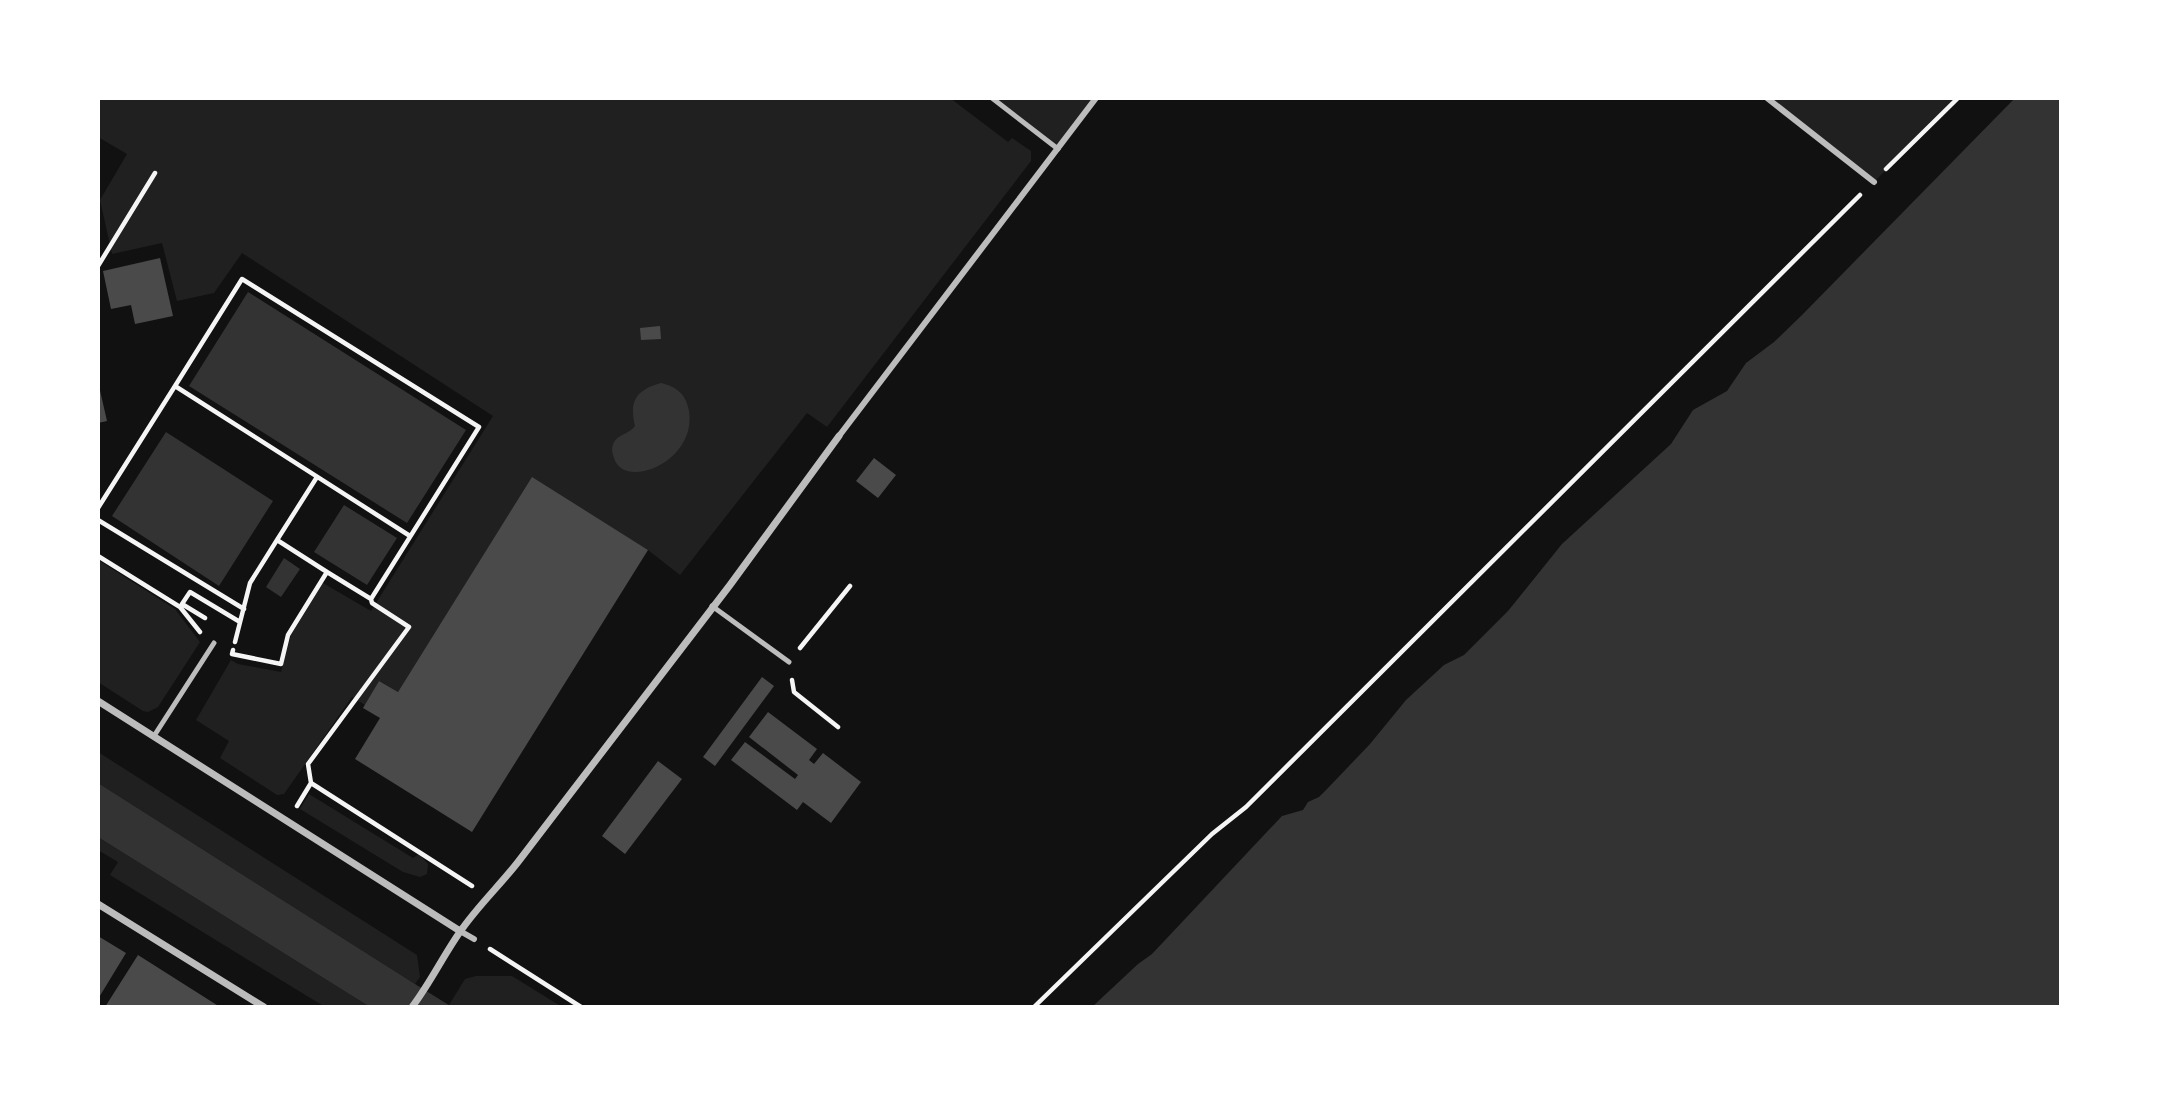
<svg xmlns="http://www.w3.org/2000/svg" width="2159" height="1105" viewBox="0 0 2159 1105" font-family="'Nunito Sans',sans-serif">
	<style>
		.green { fill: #202020 }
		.water { fill: #333 }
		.building { fill: #4a4a4a }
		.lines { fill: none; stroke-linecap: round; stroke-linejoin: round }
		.path { stroke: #f5f5f5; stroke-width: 4.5 }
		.service { stroke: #bcbcbc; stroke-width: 5 }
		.pedestrian { stroke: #bcbcbc; stroke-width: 6 }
		.minor { stroke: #bcbcbc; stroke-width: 7 }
	</style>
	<rect width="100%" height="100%" fill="#111"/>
	<path class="green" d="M 98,98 L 950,98 L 1008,142 L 1012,138 L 1031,151 L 1031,161 L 827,427 L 807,413 L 680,575 L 648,550 L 532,478 L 398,692 L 379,681 L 365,705 L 352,697 L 284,794 L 277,795 L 220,758 L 229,741 L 196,720 L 231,660 L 238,664 L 281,672 L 291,635 L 323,583 L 371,611 L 493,416 L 242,253 L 214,293 L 177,301 L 162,243 L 112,254 L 100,200 L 127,154 L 98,137 Z
		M 992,98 L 1096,98 L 1058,149 Z
		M 1767,98 L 1958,98 L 1874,182 Z
		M 98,560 L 175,609 L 200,642 L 158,707 L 148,712 L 143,711 L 98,682 Z
		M 98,752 L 417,955 L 420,977 L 415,984 L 98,783 Z
		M 309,794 L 413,858 L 419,854 L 428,864 L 427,874 L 420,877 L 403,872 L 300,809 Z
		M 98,837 L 370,1007 L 325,1007 L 110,875 L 118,862 L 98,850 Z
		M 476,976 L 512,976 L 562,1007 L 452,1007 L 449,1005 L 465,979 Z"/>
	<path class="water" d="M 2015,98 L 2061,98 L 2061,1007 L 1092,1007 L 1138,964 L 1152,954 L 1282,816 L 1303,810 L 1308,802 L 1319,797 L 1328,788 L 1370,744 L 1406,700 L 1444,665 L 1464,655 L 1508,611 L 1562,544 L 1671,444 L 1693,410 L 1727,391 L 1746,363 L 1774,342 L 1803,314 Z
		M 248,292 L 466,430 L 407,523 L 189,386 Z
		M 661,383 C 677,387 686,394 689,411 C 697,462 624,491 614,458 C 612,453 611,448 614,442 C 619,434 629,434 635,426 C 629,401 636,390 661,383 Z
		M 166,432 L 273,501 L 219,586 L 112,516 Z
		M 344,505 L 397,538 L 367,585 L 314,552 Z
		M 284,558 L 300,569 L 281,597 L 266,587 Z
		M 98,783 L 415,984 L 452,1007 L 370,1007 L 98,837 Z"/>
	<path class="building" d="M 160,258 L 173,316 L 135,324 L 131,305 L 111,309 L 103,271 Z
		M 660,326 L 661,339 L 641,340 L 640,328 Z
		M 99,386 L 107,421 L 98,423 L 98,387 Z
		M 874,458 L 896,475 L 878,498 L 856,481 Z
		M 532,477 L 648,550 L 472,832 L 355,759 L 380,718 L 363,708 L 379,681 L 398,692 Z
		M 762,677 L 774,686 L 715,766 L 703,757 Z
		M 768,712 L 817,749 L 809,760 L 814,764 L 823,753 L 861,782 L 831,823 L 803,802 L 797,810 L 731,760 L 745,742 L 795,779 L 798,775 L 749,737 Z
		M 658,761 L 682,779 L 625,854 L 602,836 Z
		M 98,936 L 126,953 L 98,999 Z
		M 138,955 L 220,1007 L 105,1007 Z"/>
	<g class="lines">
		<path class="path" d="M 1886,169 L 1958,98
			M 98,266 L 155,173
			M 98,508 L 175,386
			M 98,520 L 244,609
			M 277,540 L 317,477
			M 98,556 L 180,607 L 200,632
			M 371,599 L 479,427 L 242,279 L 175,386 L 410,536
			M 205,618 L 182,604 L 190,592 L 240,622
			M 235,642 L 250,583 L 277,540 L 327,572
			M 800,648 L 850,586
			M 233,650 L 232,654 L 281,664 L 288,635 L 327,572 L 371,599 L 372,603 L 409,627 L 308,764 L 311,783
			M 792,680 L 794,692 L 838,727
			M 297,806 L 311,783 L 472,886
			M 490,949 L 581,1007
			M 1034,1007 L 1212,834 L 1246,807 L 1860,195"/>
		<path class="service" d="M 992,98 L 1058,149
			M 712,606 L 789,662
			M 154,736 L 214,643"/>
		<path class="pedestrian" d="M 1767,98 L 1874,182
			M 839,436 L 1096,98
			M 460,931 L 474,939"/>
		<path class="minor" d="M 98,701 L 460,931
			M 98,904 L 264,1007
			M 412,1007 C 431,982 444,954 462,929 C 479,905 500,885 518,862 L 730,585 L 839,436"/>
	</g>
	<rect width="2159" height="1105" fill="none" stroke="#ffffff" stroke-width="200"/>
</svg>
